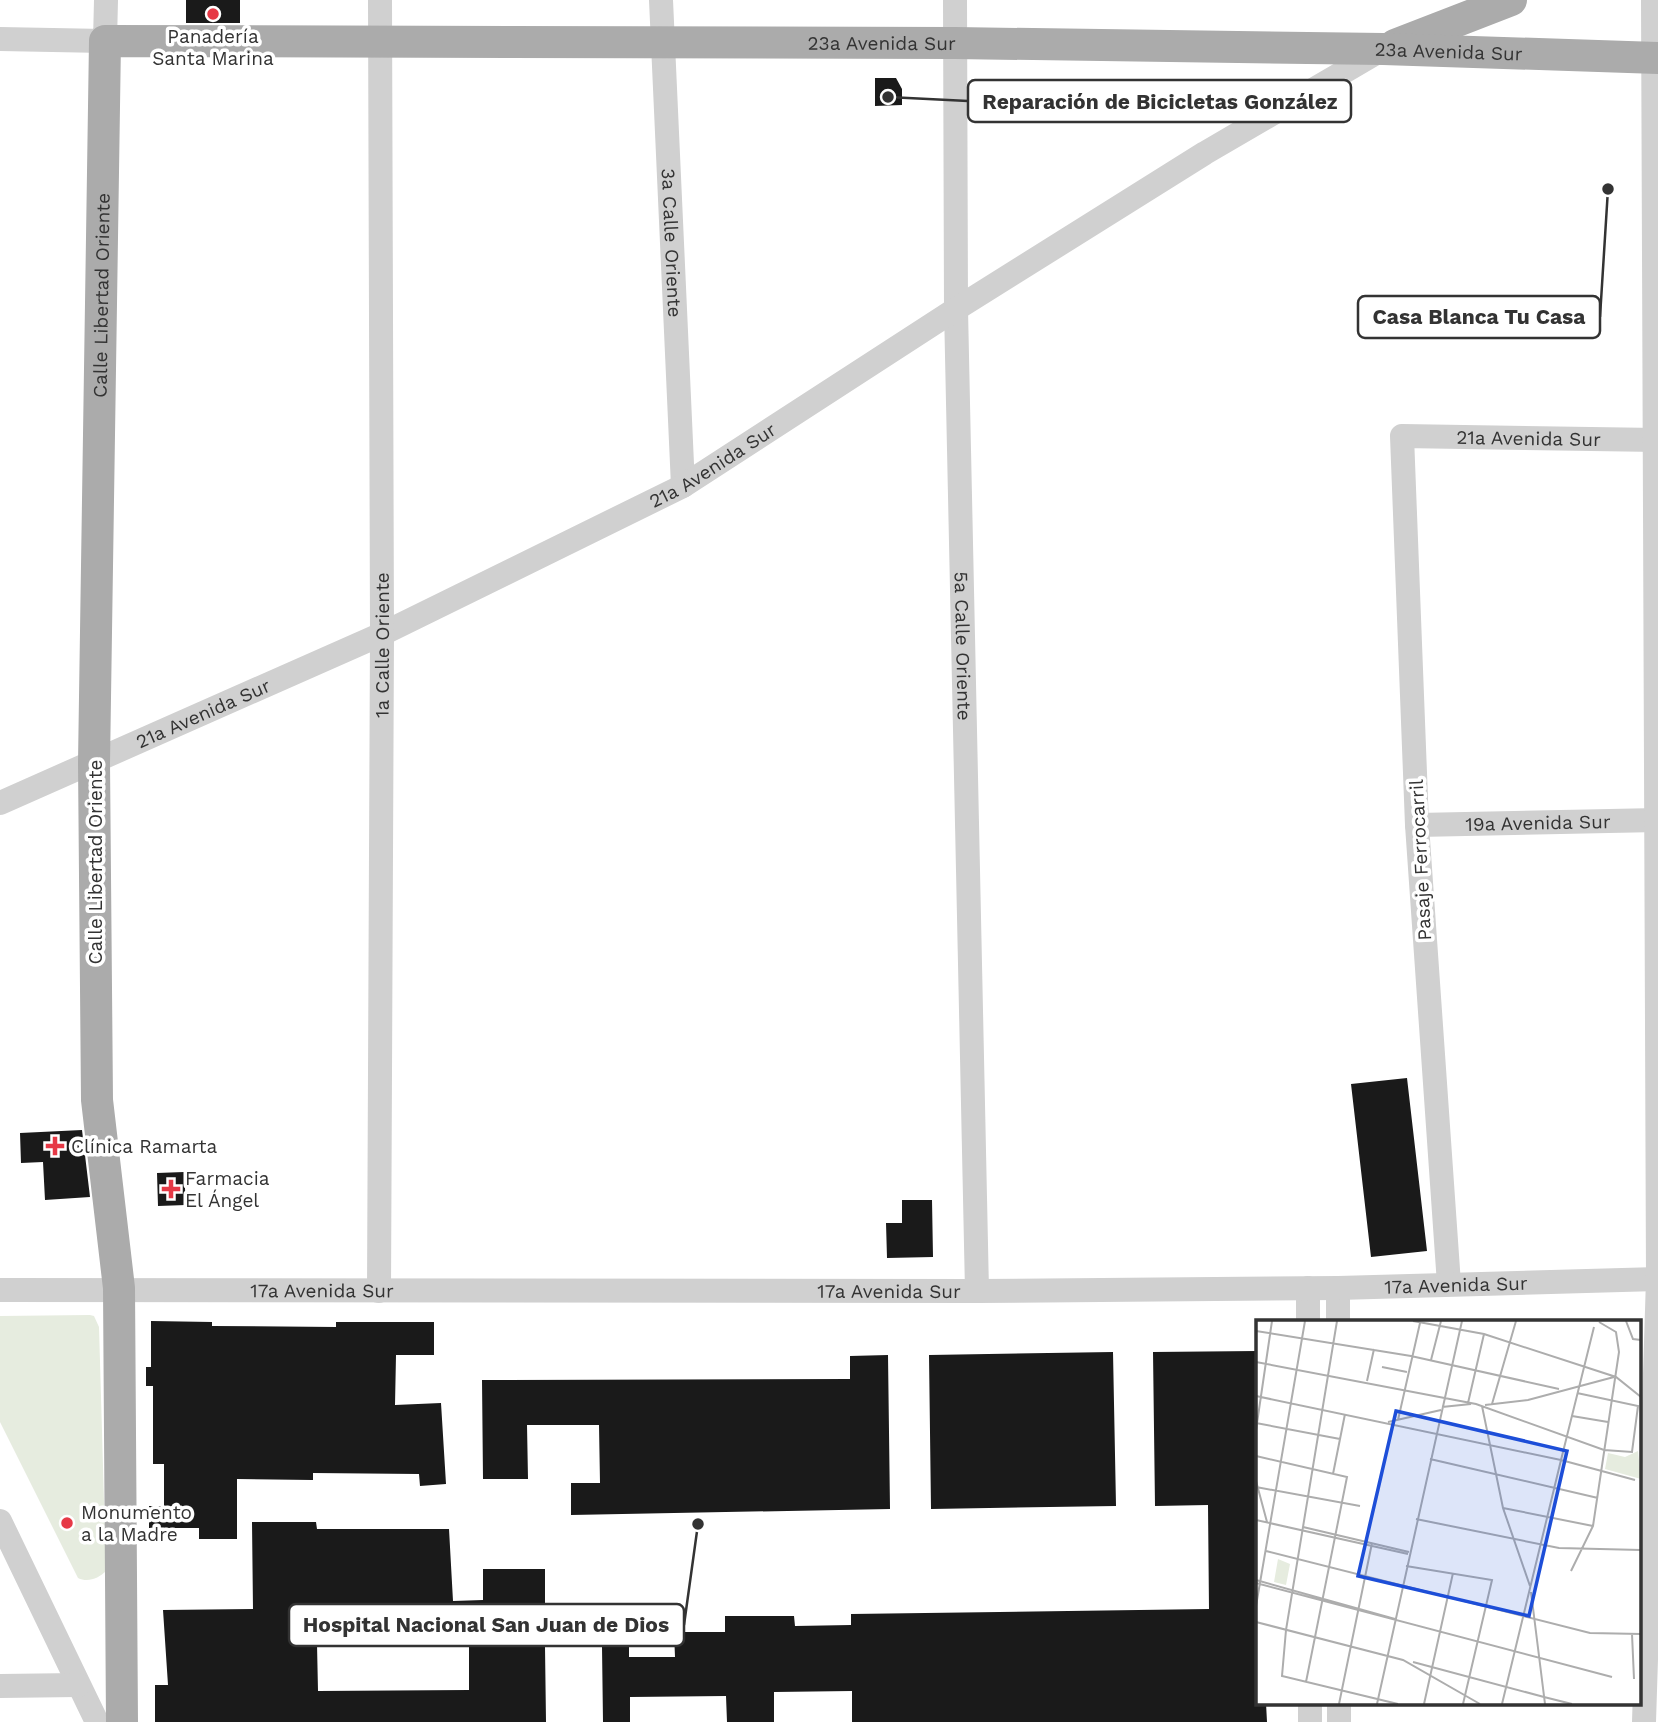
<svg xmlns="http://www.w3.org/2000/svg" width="1658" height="1722" viewBox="0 0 1658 1722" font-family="'Work Sans',sans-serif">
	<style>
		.green { fill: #e6ecdf }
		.building { fill: #1a1a1a; fill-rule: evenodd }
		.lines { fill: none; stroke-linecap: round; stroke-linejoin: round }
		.minor { stroke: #d0d0d0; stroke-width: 24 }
		.major { stroke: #ababab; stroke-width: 32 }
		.poi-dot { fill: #e63946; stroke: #fff; stroke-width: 2.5 }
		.labels { text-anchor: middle; stroke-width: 7; stroke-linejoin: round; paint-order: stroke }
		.poi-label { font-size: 19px; fill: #333; stroke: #fff; text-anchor: start }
		.street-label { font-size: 19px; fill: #333; stroke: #fff }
		.inset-road { fill: none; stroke: #adadad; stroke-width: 2 }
		.view { fill: #1d4ed8; fill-opacity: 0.15; stroke: #1d4ed8; stroke-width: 3.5 }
		.inset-edge { fill: none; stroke: #333; stroke-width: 3.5 }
		.leader { fill: none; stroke: #333; stroke-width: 2.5 }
		.callout-dot { fill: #333; stroke: #fff; stroke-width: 2.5 }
		.callout { fill: #fff; stroke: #333; stroke-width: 2.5 }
		.callout-label { font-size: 21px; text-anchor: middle; font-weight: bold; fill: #333 }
	</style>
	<rect width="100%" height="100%" fill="#fff"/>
	<path class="green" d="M 90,1315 L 94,1316 L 99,1327 L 106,1571 C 99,1578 88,1583 78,1578 L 0,1422 L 0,1316 Z"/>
	<path class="building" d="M 186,0 L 240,0 L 240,23 L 186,23 Z
		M 875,78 L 896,78 L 902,89 L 902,105 L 875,106 Z
		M 1407,1078 L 1427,1251 L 1371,1257 L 1351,1084 Z
		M 82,1130 L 90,1197 L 45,1200 L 43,1162 L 21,1163 L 20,1133 Z
		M 184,1172 L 186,1205 L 158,1206 L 157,1173 Z
		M 902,1200 L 932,1200 L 933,1257 L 887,1258 L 886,1223 L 902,1223 Z
		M 151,1321 L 212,1322 L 212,1326 L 336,1327 L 336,1322 L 434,1322 L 434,1355 L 396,1355 L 395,1405 L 441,1403 L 446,1484 L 420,1486 L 419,1474 L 313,1473 L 313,1480 L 237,1479 L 237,1539 L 199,1539 L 199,1528 L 149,1528 L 149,1506 L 164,1506 L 164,1464 L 153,1464 L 153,1386 L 146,1386 L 146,1367 L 151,1367 Z
		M 1257,1351 L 1257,1703 L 1266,1703 L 1267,1722 L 852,1722 L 852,1691 L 774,1692 L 774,1722 L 727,1722 L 726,1696 L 630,1697 L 630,1722 L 603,1722 L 602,1647 L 545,1647 L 546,1722 L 155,1722 L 155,1685 L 168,1685 L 163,1610 L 253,1609 L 252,1522 L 316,1522 L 317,1529 L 449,1529 L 453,1601 L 483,1600 L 483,1569 L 545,1569 L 545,1619 L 629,1618 L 629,1657 L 675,1657 L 674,1632 L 725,1632 L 725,1616 L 794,1616 L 795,1626 L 851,1625 L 851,1614 L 1209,1609 L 1208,1505 L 1155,1506 L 1153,1352 ZM 317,1644 L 469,1644 L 469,1690 L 318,1691 Z
		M 1113,1352 L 1116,1506 L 931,1509 L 929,1355 Z
		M 888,1355 L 890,1509 L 571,1515 L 571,1483 L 600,1483 L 599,1425 L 527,1425 L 528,1479 L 483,1479 L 482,1380 L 850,1379 L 850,1356 Z"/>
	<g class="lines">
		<g class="minor">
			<path id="s1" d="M 661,0 L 683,486"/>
			<path id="s2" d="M 955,0 L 956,309 L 977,1291"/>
			<path d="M 0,39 L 105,41 L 106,0"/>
			<path id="s3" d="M 0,803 L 382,634 L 683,486 L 956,309 L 1205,153 L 1383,49"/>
			<path id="s4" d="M 1417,825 L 1658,820"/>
			<path id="s5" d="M 1449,1284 L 1417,825 L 1402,436 L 1658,440"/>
			<path d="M 1308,1288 L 1308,1321"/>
			<path d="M 1338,1288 L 1338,1321"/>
			<path id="s6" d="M 0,1290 L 977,1291 L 1338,1288 L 1658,1279"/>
			<path id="s7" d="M 379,1291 L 382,634 L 380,0"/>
			<path d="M 0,1521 L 97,1722"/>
			<path d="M 0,1686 L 78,1685"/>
			<path d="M 1310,1703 L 1310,1722"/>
			<path d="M 1339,1703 L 1339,1722"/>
			<path d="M 1644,1722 L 1658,1279 L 1653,0"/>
		</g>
		<g class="major">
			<path d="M 1395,45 L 1511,0"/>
			<path id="s8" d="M 122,1722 L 119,1288 L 97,1100 L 94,763 L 105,41 L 955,43 L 1383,49 L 1658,58"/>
		</g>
	</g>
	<g class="poi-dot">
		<circle cx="213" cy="14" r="7"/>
		<path d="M51.5 1135.5h7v7h7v7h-7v7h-7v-7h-7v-7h7z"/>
		<path d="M167.5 1178.5h7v7h7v7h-7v7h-7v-7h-7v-7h7z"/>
		<circle cx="67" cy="1523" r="7"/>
	</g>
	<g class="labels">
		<g class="poi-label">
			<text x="213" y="43" text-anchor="middle">Panadería<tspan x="213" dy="22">Santa Marina</tspan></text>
			<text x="71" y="1153">Clínica Ramarta</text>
			<text x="185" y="1185">Farmacia<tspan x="185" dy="22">El Ángel</tspan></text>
			<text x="81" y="1519">Monumento<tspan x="81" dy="22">a la Madre</tspan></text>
		</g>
		<g class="street-label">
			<text dy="7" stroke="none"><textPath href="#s8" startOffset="2459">23a Avenida Sur</textPath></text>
			<text dy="7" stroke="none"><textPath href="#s8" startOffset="3026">23a Avenida Sur</textPath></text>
			<text dy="7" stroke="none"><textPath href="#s1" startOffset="243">3a Calle Oriente</textPath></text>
			<text dy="7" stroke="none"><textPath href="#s8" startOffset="1428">Calle Libertad Oriente</textPath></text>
			<text dy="7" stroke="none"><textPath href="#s5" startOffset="976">21a Avenida Sur</textPath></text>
			<text dy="7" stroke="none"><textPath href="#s3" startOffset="789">21a Avenida Sur</textPath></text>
			<text dy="7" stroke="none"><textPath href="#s7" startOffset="646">1a Calle Oriente</textPath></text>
			<text dy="7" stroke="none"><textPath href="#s2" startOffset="646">5a Calle Oriente</textPath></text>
			<text dy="7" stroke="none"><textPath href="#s3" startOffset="222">21a Avenida Sur</textPath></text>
			<text dy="7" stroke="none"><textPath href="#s4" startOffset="121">19a Avenida Sur</textPath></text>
			<text transform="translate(1420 860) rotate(-93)" y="7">Pasaje Ferrocarril</text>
			<text transform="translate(95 862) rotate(-90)" y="7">Calle Libertad Oriente</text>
			<text dy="7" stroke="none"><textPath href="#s6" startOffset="1456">17a Avenida Sur</textPath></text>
			<text dy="7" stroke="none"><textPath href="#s6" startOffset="322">17a Avenida Sur</textPath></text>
			<text dy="7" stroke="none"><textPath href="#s6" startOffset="889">17a Avenida Sur</textPath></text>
		</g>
	</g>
	<g transform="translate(1256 1320)">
		<rect width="385" height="385" fill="#fff"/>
		<path d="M 382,131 L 385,159 L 349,149 L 352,133 L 369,137 ZM 22,239 L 34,244 L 30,265 L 18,262 Z" fill="#e6ecdf"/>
		<path class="inset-road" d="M 157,1 L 228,14 L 360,57 L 385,77M 370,1 L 377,19 L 385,20M 338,7 L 305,140 L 379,160M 0,11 L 155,36 L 303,69M 175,40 L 185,1M 0,42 L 220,84 L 348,130 L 376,132 L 382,86 L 321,73M 126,47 L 151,52M 111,61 L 118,29M 0,76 L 305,140 L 246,384M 212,83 L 228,14M 236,84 L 260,1M 229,85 L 272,80 L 358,57M 226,86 L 247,188 L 274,266M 186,87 L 215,84M 316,96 L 352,102M 142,100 L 164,3M 132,102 L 185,90M 0,103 L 84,119M 0,110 L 16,1M 0,136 L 91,157 L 50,362M 174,139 L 342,178M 77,154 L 89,94M 0,161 L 11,202M 0,167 L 104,186M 247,188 L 337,206M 160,199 L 303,228 L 385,230M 0,200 L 152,234M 47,207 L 153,232M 10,231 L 334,313 L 385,314M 150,246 L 236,260 L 207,384M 315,251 L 337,206 L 363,32 L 360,12 L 343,2M 0,260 L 139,299M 0,263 L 356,357M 275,272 L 289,384M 0,286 L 49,1M 0,302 L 147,340 L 224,384M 30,310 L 26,356 L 142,384M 30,310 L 81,1M 376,314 L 378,359M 157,342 L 288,377M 288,377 L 316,384M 83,384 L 116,223M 121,384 L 206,1M 168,384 L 197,253"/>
		<path class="view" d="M 140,91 L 311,131 L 273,296 L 102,256 Z"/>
		<rect width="385" height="385" class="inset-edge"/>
	</g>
	<path class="leader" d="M888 97L968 101M1608 189L1600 317M698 1524L684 1625"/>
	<g class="callout-dot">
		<circle cx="888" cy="97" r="7"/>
		<circle cx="1608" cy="189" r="7"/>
		<circle cx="698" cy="1524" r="7"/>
	</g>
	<g class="callout">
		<rect x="968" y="80" width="383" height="42" rx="7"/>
		<rect x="1358" y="296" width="242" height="42" rx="7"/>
		<rect x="289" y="1604" width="395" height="42" rx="7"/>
	</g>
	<g class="callout-label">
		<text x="1160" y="109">Reparación de Bicicletas González</text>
		<text x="1479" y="324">Casa Blanca Tu Casa</text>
		<text x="486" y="1632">Hospital Nacional San Juan de Dios</text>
	</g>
</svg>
